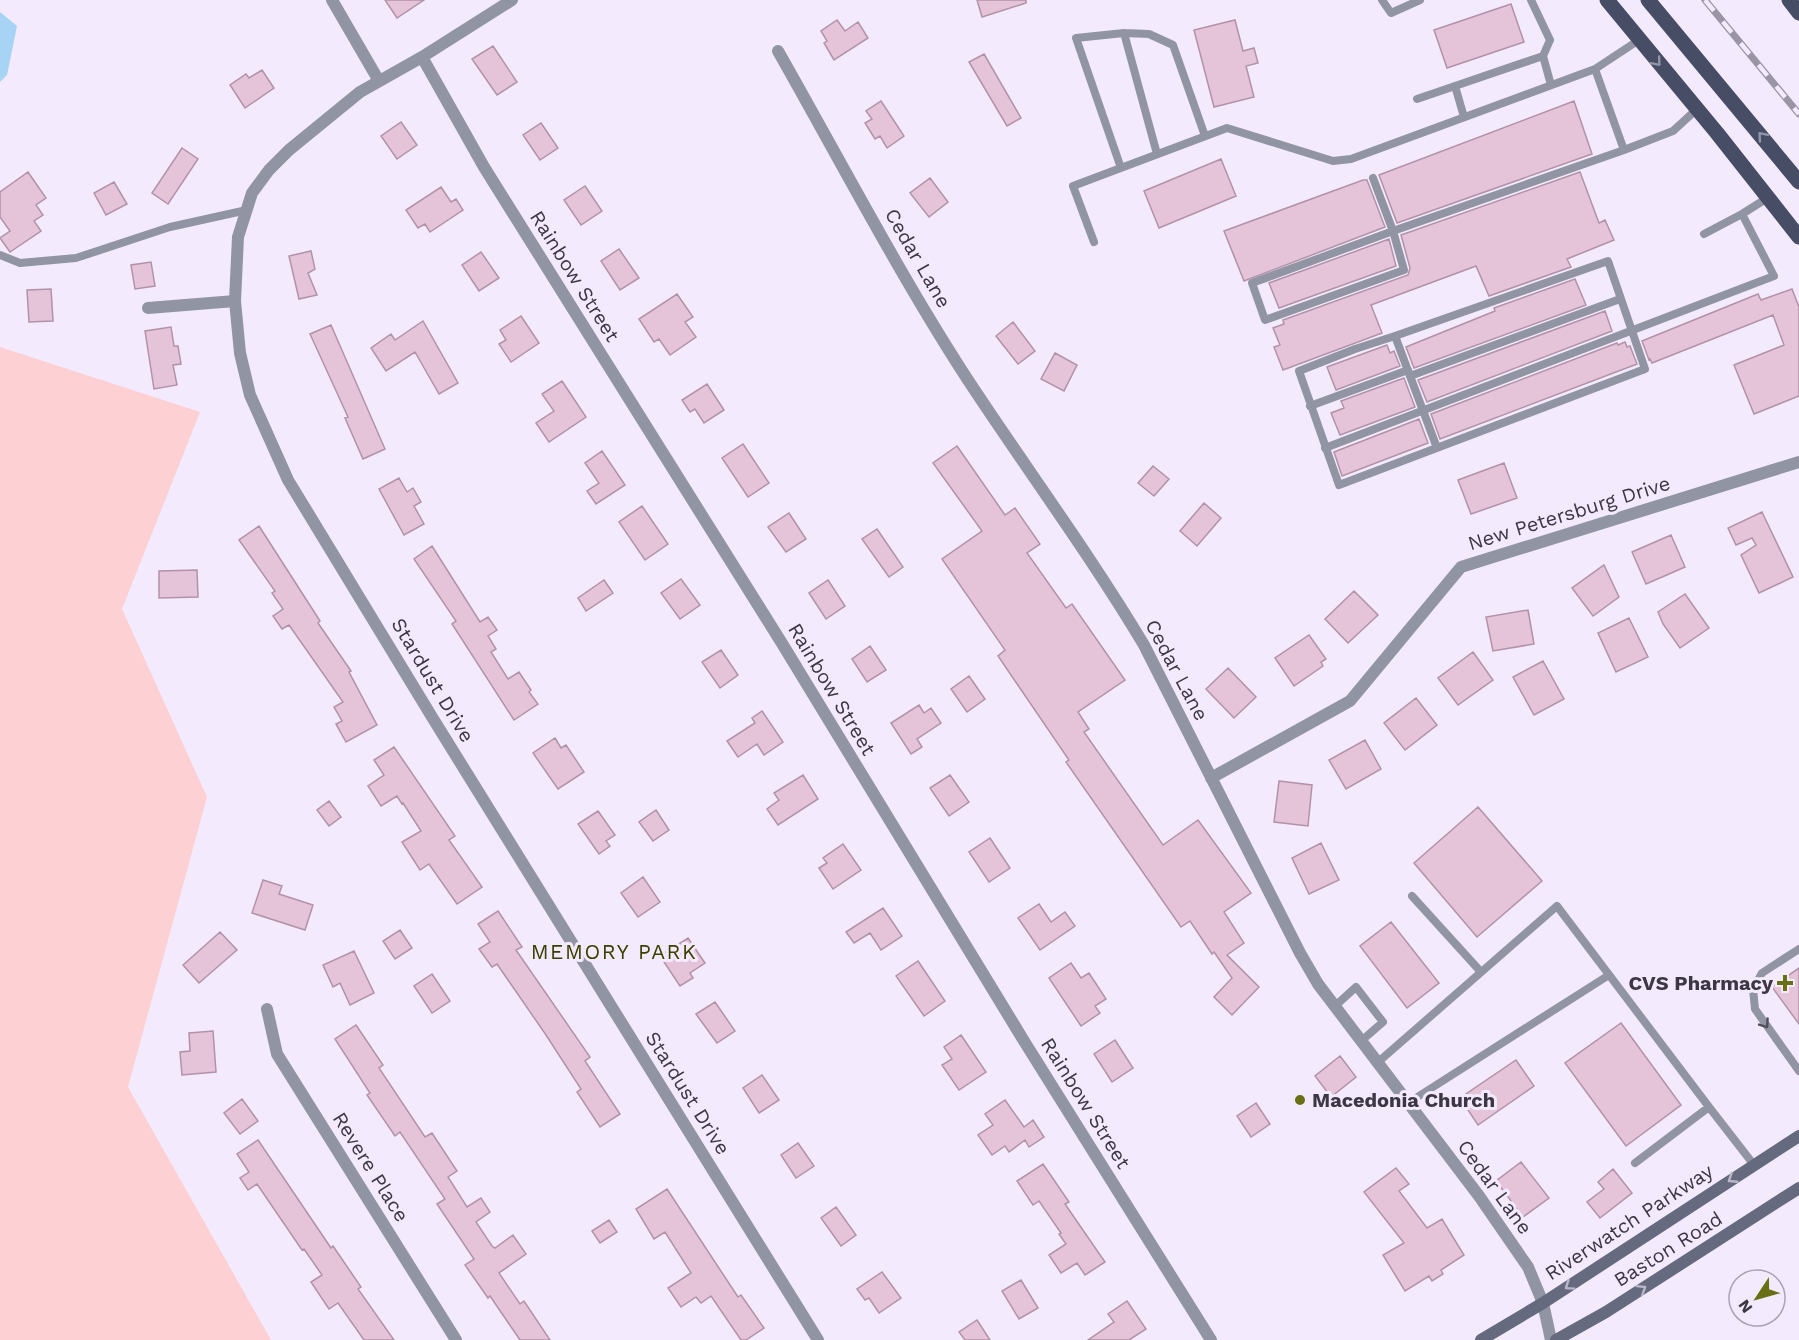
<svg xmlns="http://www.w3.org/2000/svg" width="1799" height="1340" viewBox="0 0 1799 1340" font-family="'Work Sans',sans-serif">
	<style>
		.green { fill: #fdd0d3 }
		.water { fill: #a7d4f4 }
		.building { fill: #e5c3d9; stroke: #b292a7; stroke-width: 1.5 }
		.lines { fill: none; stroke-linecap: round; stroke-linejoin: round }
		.service { stroke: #9195a3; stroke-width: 8 }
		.minor { stroke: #9195a3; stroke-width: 12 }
		.tertiary { stroke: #9195a3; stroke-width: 12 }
		.secondary { stroke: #656a7e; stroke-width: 12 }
		.primary { stroke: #464d64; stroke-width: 15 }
		.rail-casing { stroke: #9b94a4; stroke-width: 7 }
		.rail { stroke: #f3eafe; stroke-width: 4.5; stroke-dasharray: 14; stroke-linecap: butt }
		.oneway { stroke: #9494a9 }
		.oneway2 { stroke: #524e5c }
		.oneway3 { stroke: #bab7cb }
		.poi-dot { fill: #696f15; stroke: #f3eafe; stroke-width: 2 }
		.labels { text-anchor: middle; stroke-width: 6; stroke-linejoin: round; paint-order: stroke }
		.street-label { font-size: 20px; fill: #3d3744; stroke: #f3eafe }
		.poi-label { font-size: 20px; font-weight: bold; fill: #3d3744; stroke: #f3eafe; text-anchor: end }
		.neighbourhood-label { font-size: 21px; letter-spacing: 1.5px; fill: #3b3f00; stroke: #f3eafe }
	</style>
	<rect width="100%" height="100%" fill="#f3eafe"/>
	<path class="green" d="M 0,347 L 200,412 L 122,609 L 207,797 L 128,1087 L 271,1340 L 0,1340 Z"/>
	<path class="water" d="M 0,12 L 17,26 L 7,75 L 0,82 Z"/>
	<path class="building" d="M 385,0 L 424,0 L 397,18 Z
		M 977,0 L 1026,0 L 1026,3 L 982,17 Z
		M 1511,4 L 1524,42 L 1447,68 L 1434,30 Z
		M 837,20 L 845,31 L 858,22 L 868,38 L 834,60 L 824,43 L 827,41 L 821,31 Z
		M 1235,20 L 1243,51 L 1254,48 L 1258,63 L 1246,66 L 1254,97 L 1214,107 L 1194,30 Z
		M 493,46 L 517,82 L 497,95 L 472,59 Z
		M 984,54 L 1021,118 L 1007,126 L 969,62 Z
		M 262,70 L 274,88 L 245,108 L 230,85 L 246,74 L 249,78 Z
		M 881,101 L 904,136 L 887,148 L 880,136 L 875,139 L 865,123 L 872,119 L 866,111 Z
		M 1574,101 L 1592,154 L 1397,223 L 1379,175 Z
		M 401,122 L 417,145 L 397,159 L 381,136 Z
		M 541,123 L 558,148 L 540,160 L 523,135 Z
		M 182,148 L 198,159 L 168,204 L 152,193 Z
		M 1221,159 L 1236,196 L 1159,228 L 1144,191 Z
		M 28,172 L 46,198 L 36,205 L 43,215 L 34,221 L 41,231 L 10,252 L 0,238 L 10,231 L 0,217 L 0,192 Z
		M 1580,172 L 1599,223 L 1605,220 L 1614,240 L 1567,259 L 1571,267 L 1489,296 L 1476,266 L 1371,305 L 1382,333 L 1283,370 L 1274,347 L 1280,345 L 1273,328 L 1284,324 L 1283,320 L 1408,275 L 1410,268 L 1401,235 Z
		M 930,178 L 948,202 L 929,217 L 910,193 Z
		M 1363,180 L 1367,180 L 1385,227 L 1244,281 L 1224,231 Z
		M 114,182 L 127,204 L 106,215 L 94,193 Z
		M 585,186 L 602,211 L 581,225 L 564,200 Z
		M 441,187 L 451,202 L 456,199 L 463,210 L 430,232 L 425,224 L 418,228 L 406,210 Z
		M 1389,239 L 1396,266 L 1279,308 L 1269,283 Z
		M 619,249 L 639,278 L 620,290 L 601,261 Z
		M 311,251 L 315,269 L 308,273 L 317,295 L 299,299 L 289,256 Z
		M 481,252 L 499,278 L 479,291 L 462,265 Z
		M 151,262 L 155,286 L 135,289 L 131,265 Z
		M 1575,279 L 1586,305 L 1414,368 L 1406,347 L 1495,311 L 1494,308 Z
		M 51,289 L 53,321 L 29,322 L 27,290 Z
		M 1792,289 L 1799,307 L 1799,396 L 1754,414 L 1734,365 L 1784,345 L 1773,315 L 1652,363 L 1650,359 L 1649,360 L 1642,341 L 1758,294 L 1761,300 Z
		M 677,294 L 693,317 L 685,322 L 696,337 L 670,355 L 659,339 L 654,342 L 639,319 Z
		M 1605,311 L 1612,331 L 1427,402 L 1418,380 Z
		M 521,316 L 539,343 L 511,362 L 499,344 L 506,340 L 500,330 Z
		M 423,321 L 458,383 L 439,394 L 415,352 L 386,371 L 371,348 L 391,334 L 395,340 Z
		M 1013,322 L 1035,351 L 1018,364 L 996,336 Z
		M 331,325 L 385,449 L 363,459 L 345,418 L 348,417 L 310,334 Z
		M 171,327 L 174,346 L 178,346 L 181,364 L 173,365 L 177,385 L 154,389 L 145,331 Z
		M 1625,342 L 1627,347 L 1630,346 L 1637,364 L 1440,439 L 1431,414 L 1617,343 L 1618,345 Z
		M 1387,345 L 1390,353 L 1394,351 L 1400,366 L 1336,390 L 1327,367 Z
		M 1055,353 L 1077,365 L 1064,391 L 1041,379 Z
		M 1404,378 L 1415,407 L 1340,435 L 1331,413 L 1344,408 L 1341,401 Z
		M 562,381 L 586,417 L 549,442 L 536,423 L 554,411 L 542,394 Z
		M 707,384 L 724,410 L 704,423 L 695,409 L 690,412 L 682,400 Z
		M 1419,419 L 1428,443 L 1342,476 L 1334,452 Z
		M 743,444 L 769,483 L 748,497 L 722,458 Z
		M 957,446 L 1005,515 L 1015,508 L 1040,544 L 1027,553 L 1066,608 L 1072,604 L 1125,680 L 1078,712 L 1089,729 L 1084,732 L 1163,845 L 1198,820 L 1251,893 L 1224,912 L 1244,943 L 1227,955 L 1259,987 L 1232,1015 L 1214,997 L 1232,978 L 1214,952 L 1212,954 L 1190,921 L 1181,927 L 1066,762 L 1069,760 L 998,656 L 1005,650 L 942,559 L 982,531 L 933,463 Z
		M 602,451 L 625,485 L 596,504 L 587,491 L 599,483 L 585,463 Z
		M 1504,463 L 1517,498 L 1471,514 L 1458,480 Z
		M 1153,466 L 1169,479 L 1154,496 L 1138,483 Z
		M 399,478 L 407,492 L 413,488 L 421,502 L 414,506 L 424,524 L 404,535 L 379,489 Z
		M 1204,503 L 1221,518 L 1197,546 L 1180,531 Z
		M 642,506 L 668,544 L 645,560 L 619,522 Z
		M 1762,512 L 1793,577 L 1759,593 L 1741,555 L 1756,545 L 1752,538 L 1736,545 L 1728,528 Z
		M 789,513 L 806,539 L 786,552 L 768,527 Z
		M 259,526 L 320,621 L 318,623 L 351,671 L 349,672 L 377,725 L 346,742 L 336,724 L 342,721 L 334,707 L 343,702 L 289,625 L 282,629 L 273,616 L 283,609 L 272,593 L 275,591 L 239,540 Z
		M 877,529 L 903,567 L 889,577 L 862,539 Z
		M 1671,535 L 1685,567 L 1646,584 L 1632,552 Z
		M 432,546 L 480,622 L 488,617 L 497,630 L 488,636 L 496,649 L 491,652 L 508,679 L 519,672 L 531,690 L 529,692 L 538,704 L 514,720 L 452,624 L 456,621 L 414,559 Z
		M 1604,565 L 1619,597 L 1593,616 L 1572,588 Z
		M 197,570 L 198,597 L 159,598 L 159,571 Z
		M 681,579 L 700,605 L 680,619 L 661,593 Z
		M 604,580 L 613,593 L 586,611 L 578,598 Z
		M 828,580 L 845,606 L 826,619 L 809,593 Z
		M 1354,591 L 1378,615 L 1348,643 L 1325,619 Z
		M 1685,594 L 1709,628 L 1680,648 L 1663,624 L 1658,612 Z
		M 1528,610 L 1534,644 L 1493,651 L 1486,617 Z
		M 1629,618 L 1648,657 L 1616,672 L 1598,633 Z
		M 1309,635 L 1326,659 L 1321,662 L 1323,666 L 1294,686 L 1275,658 Z
		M 870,646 L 886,670 L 867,682 L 852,659 Z
		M 721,650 L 738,675 L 720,688 L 702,662 Z
		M 1473,652 L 1493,680 L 1458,705 L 1438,678 Z
		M 1543,661 L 1564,699 L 1534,715 L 1513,677 Z
		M 1228,668 L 1256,697 L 1234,718 L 1206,689 Z
		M 969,676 L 985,699 L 967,712 L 951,689 Z
		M 1416,698 L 1437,725 L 1405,750 L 1384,723 Z
		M 919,705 L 924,713 L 931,708 L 941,723 L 917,739 L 922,747 L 911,754 L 891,723 Z
		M 762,711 L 783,742 L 764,755 L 757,744 L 738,757 L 727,741 L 755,723 L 752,718 Z
		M 555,738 L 561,748 L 566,745 L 584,772 L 558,789 L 533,753 Z
		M 1365,740 L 1381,769 L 1346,789 L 1329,760 Z
		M 394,747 L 455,836 L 449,840 L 482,887 L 457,904 L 429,864 L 420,870 L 402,842 L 421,831 L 403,803 L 402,804 L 397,796 L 381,806 L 368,786 L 384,775 L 374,760 Z
		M 803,775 L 818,799 L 778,825 L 767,809 L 779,800 L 774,793 Z
		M 950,775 L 969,802 L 949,816 L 930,788 Z
		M 1279,781 L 1312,785 L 1308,826 L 1274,822 Z
		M 329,801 L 341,817 L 329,826 L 317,810 Z
		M 1478,807 L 1542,881 L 1477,937 L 1414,863 Z
		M 656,810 L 669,830 L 653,841 L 639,822 Z
		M 598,811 L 615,835 L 606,841 L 610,846 L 599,854 L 578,824 Z
		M 990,838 L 1010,868 L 989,882 L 969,852 Z
		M 1321,843 L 1339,880 L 1309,894 L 1292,858 Z
		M 843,844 L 861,870 L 833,889 L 819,868 L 827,863 L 823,858 Z
		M 643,877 L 660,902 L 638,917 L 621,893 Z
		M 263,880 L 282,886 L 279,894 L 313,905 L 305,930 L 252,913 Z
		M 1039,904 L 1051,922 L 1065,912 L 1075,926 L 1040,950 L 1018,918 Z
		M 883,908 L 902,936 L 881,950 L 870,933 L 854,943 L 846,932 Z
		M 498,911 L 522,947 L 516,950 L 590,1057 L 585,1061 L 620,1114 L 600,1127 L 577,1092 L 581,1089 L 546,1035 L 497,964 L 492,967 L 479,949 L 490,942 L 478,924 Z
		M 1391,922 L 1439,983 L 1407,1008 L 1360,946 Z
		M 400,930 L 412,948 L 395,959 L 383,941 Z
		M 220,932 L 237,950 L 199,983 L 183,965 Z
		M 688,938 L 705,963 L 690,973 L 693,978 L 680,986 L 660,956 Z
		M 354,951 L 374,993 L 350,1005 L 340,983 L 333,987 L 323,965 Z
		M 918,961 L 945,1001 L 924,1016 L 896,976 Z
		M 1071,963 L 1081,978 L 1089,973 L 1106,999 L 1095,1006 L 1100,1013 L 1081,1026 L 1049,978 Z
		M 1799,968 L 1799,1024 L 1772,987 Z
		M 432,974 L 450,1001 L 432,1013 L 414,986 Z
		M 715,1002 L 735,1031 L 717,1043 L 696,1014 Z
		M 1621,1023 L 1681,1105 L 1626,1146 L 1565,1063 Z
		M 356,1025 L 383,1065 L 379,1068 L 425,1137 L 432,1133 L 457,1171 L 448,1177 L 467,1207 L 481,1198 L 490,1212 L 476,1222 L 492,1246 L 495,1248 L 513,1235 L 526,1254 L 499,1273 L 520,1304 L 524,1301 L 550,1340 L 520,1340 L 490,1296 L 488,1298 L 465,1265 L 474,1259 L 437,1204 L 445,1199 L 400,1132 L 395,1136 L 367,1095 L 370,1093 L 335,1039 Z
		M 213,1031 L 216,1072 L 182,1075 L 180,1052 L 190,1051 L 189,1033 Z
		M 961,1035 L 986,1072 L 959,1090 L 942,1065 L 952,1059 L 944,1047 Z
		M 1115,1040 L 1133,1068 L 1112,1082 L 1094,1054 Z
		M 1340,1056 L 1356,1077 L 1331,1097 L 1315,1076 Z
		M 1516,1060 L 1534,1086 L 1478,1125 L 1460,1098 Z
		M 762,1075 L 779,1100 L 759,1113 L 743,1088 Z
		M 242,1099 L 258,1121 L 240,1134 L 224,1113 Z
		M 1005,1100 L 1024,1127 L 1033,1120 L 1044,1137 L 1029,1147 L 1025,1140 L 1009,1152 L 1005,1146 L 992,1155 L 978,1135 L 993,1125 L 985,1114 Z
		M 1256,1103 L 1270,1124 L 1251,1137 L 1237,1116 Z
		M 258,1140 L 331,1248 L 333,1246 L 361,1287 L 358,1289 L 394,1340 L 364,1340 L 338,1303 L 329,1309 L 311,1282 L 322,1275 L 304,1249 L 302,1250 L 257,1184 L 248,1190 L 240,1178 L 249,1172 L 237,1154 Z
		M 798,1143 L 814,1166 L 796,1178 L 781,1155 Z
		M 1521,1162 L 1549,1198 L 1523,1217 L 1496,1181 Z
		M 1043,1164 L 1069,1202 L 1065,1204 L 1105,1262 L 1085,1275 L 1077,1263 L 1061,1273 L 1049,1255 L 1066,1244 L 1059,1234 L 1061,1233 L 1039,1201 L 1033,1205 L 1017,1181 Z
		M 1396,1168 L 1409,1184 L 1399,1191 L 1427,1228 L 1442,1219 L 1464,1255 L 1441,1270 L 1443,1274 L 1432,1281 L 1429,1276 L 1405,1291 L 1383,1255 L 1404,1243 L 1364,1192 Z
		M 1613,1169 L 1632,1193 L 1600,1218 L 1587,1202 L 1604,1189 L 1598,1182 Z
		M 667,1189 L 738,1297 L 741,1295 L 764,1328 L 746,1340 L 741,1340 L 711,1296 L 701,1303 L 696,1297 L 681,1307 L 668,1288 L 691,1273 L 665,1232 L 654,1239 L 636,1209 Z
		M 836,1207 L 856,1235 L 841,1246 L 821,1218 Z
		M 609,1220 L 617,1232 L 600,1243 L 592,1231 Z
		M 882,1272 L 901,1298 L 879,1313 L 869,1298 L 865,1300 L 857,1289 Z
		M 1021,1280 L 1038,1308 L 1019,1319 L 1002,1291 Z
		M 1127,1301 L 1146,1329 L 1129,1340 L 1088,1340 L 1114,1322 L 1108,1314 Z
		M 977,1320 L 990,1340 L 965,1340 L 959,1332 Z"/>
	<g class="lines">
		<path class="service" d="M 1382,0 L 1391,13 L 1420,0
			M 1543,56 L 1551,85
			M 1595,69 L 1624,150 L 1673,131 L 1697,109
			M 1417,99 L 1455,86
			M 1464,117 L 1455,86 L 1543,56 L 1550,40 L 1531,0
			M 1157,154 L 1124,33 L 1149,34 L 1173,45 L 1205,136
			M 1121,168 L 1076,38 L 1124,33
			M 1373,178 L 1393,231 L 1404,270 L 1265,320 L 1252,283 L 1393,231 L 1624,150
			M 1742,214 L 1769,197
			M 1094,242 L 1073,186 L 1227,128 L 1333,161 L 1351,159 L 1595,69 L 1639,40
			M 0,255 L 20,263 L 76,258 L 170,227 L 247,210
			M 1395,336 L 1608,261 L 1645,369 L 1339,485 L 1299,371 L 1355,349 L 1395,336 L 1437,448
			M 1410,376 L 1620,299
			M 1310,406 L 1408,370
			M 1325,448 L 1774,276 L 1742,214 L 1704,234
			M 1412,896 L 1481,972
			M 1799,949 L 1762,973 L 1753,989 L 1755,1009 L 1799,1071
			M 1334,1007 L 1356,987 L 1383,1022 L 1360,1042
			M 1377,1063 L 1557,906 L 1709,1107
			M 1408,1103 L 1609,975
			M 1635,1163 L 1709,1107 L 1754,1165"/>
		<path class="minor" d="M 332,0 L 379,81
			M 512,0 L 422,57 L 360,92 L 289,150 L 269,170 L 252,193 L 238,237 L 235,301 L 240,353 L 250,395 L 288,480 L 432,717 L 818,1340
			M 778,51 C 840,160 898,272 966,377 C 1025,467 1089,553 1144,645 L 1300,953 L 1318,984 L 1479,1196 L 1528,1267 L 1543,1303
			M 422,57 L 484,167 L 783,645 L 1024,1041 L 1211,1340
			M 148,308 L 235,301
			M 1211,778 L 1350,701 L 1461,567 L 1799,462
			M 267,1009 L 277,1054 L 456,1340"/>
		<path class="tertiary" d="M 1543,1303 L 1551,1340"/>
		<path class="secondary" d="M 1481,1340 L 1543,1303 L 1799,1136
			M 1556,1340 L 1606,1312 L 1799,1188"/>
		<path class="primary" d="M 1607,0 L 1717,133 L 1799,237
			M 1648,0 L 1799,182
			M 1789,0 L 1799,13"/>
		<defs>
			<path id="rail" d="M 1705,0 L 1799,114"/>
		</defs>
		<use href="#rail" class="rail-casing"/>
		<use href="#rail" class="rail"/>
	</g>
	<defs><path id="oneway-chevron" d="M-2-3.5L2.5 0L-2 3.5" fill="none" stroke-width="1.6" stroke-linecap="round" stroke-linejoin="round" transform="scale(1.5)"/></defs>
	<g class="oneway">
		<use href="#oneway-chevron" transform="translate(1657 62) rotate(50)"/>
		<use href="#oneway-chevron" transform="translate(1762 136) rotate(-130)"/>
	</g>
	<use class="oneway2" href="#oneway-chevron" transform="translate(1765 1024) rotate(55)"/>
	<g class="oneway3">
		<use href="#oneway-chevron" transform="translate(1732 1179) rotate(147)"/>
		<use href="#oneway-chevron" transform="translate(1569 1286) rotate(146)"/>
		<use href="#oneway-chevron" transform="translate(1642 1289) rotate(-32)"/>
	</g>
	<g class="poi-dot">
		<path d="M1782 974h6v6h6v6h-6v6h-6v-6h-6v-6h6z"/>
		<circle cx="1300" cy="1100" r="6"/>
	</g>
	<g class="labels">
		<g class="street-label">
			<text transform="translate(918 258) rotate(60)" y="7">Cedar Lane</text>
			<text transform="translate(575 276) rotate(58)" y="7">Rainbow Street</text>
			<text transform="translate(1569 513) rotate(-17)" y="7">New Petersburg Drive</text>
			<text transform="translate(1177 670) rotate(62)" y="7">Cedar Lane</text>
			<text transform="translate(433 680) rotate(59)" y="7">Stardust Drive</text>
			<text transform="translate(832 689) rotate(59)" y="7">Rainbow Street</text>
			<text transform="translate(688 1093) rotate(58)" y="7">Stardust Drive</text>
			<text transform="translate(1086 1103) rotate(58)" y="7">Rainbow Street</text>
			<text transform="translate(371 1167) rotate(58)" y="7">Revere Place</text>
			<text transform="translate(1495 1187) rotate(54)" y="7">Cedar Lane</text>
			<text transform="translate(1629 1222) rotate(-33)" y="7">Riverwatch Parkway</text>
			<text transform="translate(1668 1249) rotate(-32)" y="7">Baston Road</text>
		</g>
		<g class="poi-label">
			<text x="1773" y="990">CVS Pharmacy</text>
			<text x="1312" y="1107" text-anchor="start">Macedonia Church</text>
		</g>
		<g class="neighbourhood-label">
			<text x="614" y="959">MEMORY PARK</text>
		</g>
	</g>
	<g transform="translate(1757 1298) rotate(234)"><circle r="28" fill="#f3eafe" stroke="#aaa2b4" stroke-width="1.5"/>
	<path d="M0-4.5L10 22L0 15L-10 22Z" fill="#696f15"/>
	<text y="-9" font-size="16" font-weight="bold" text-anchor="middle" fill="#3d3744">N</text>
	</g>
</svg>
